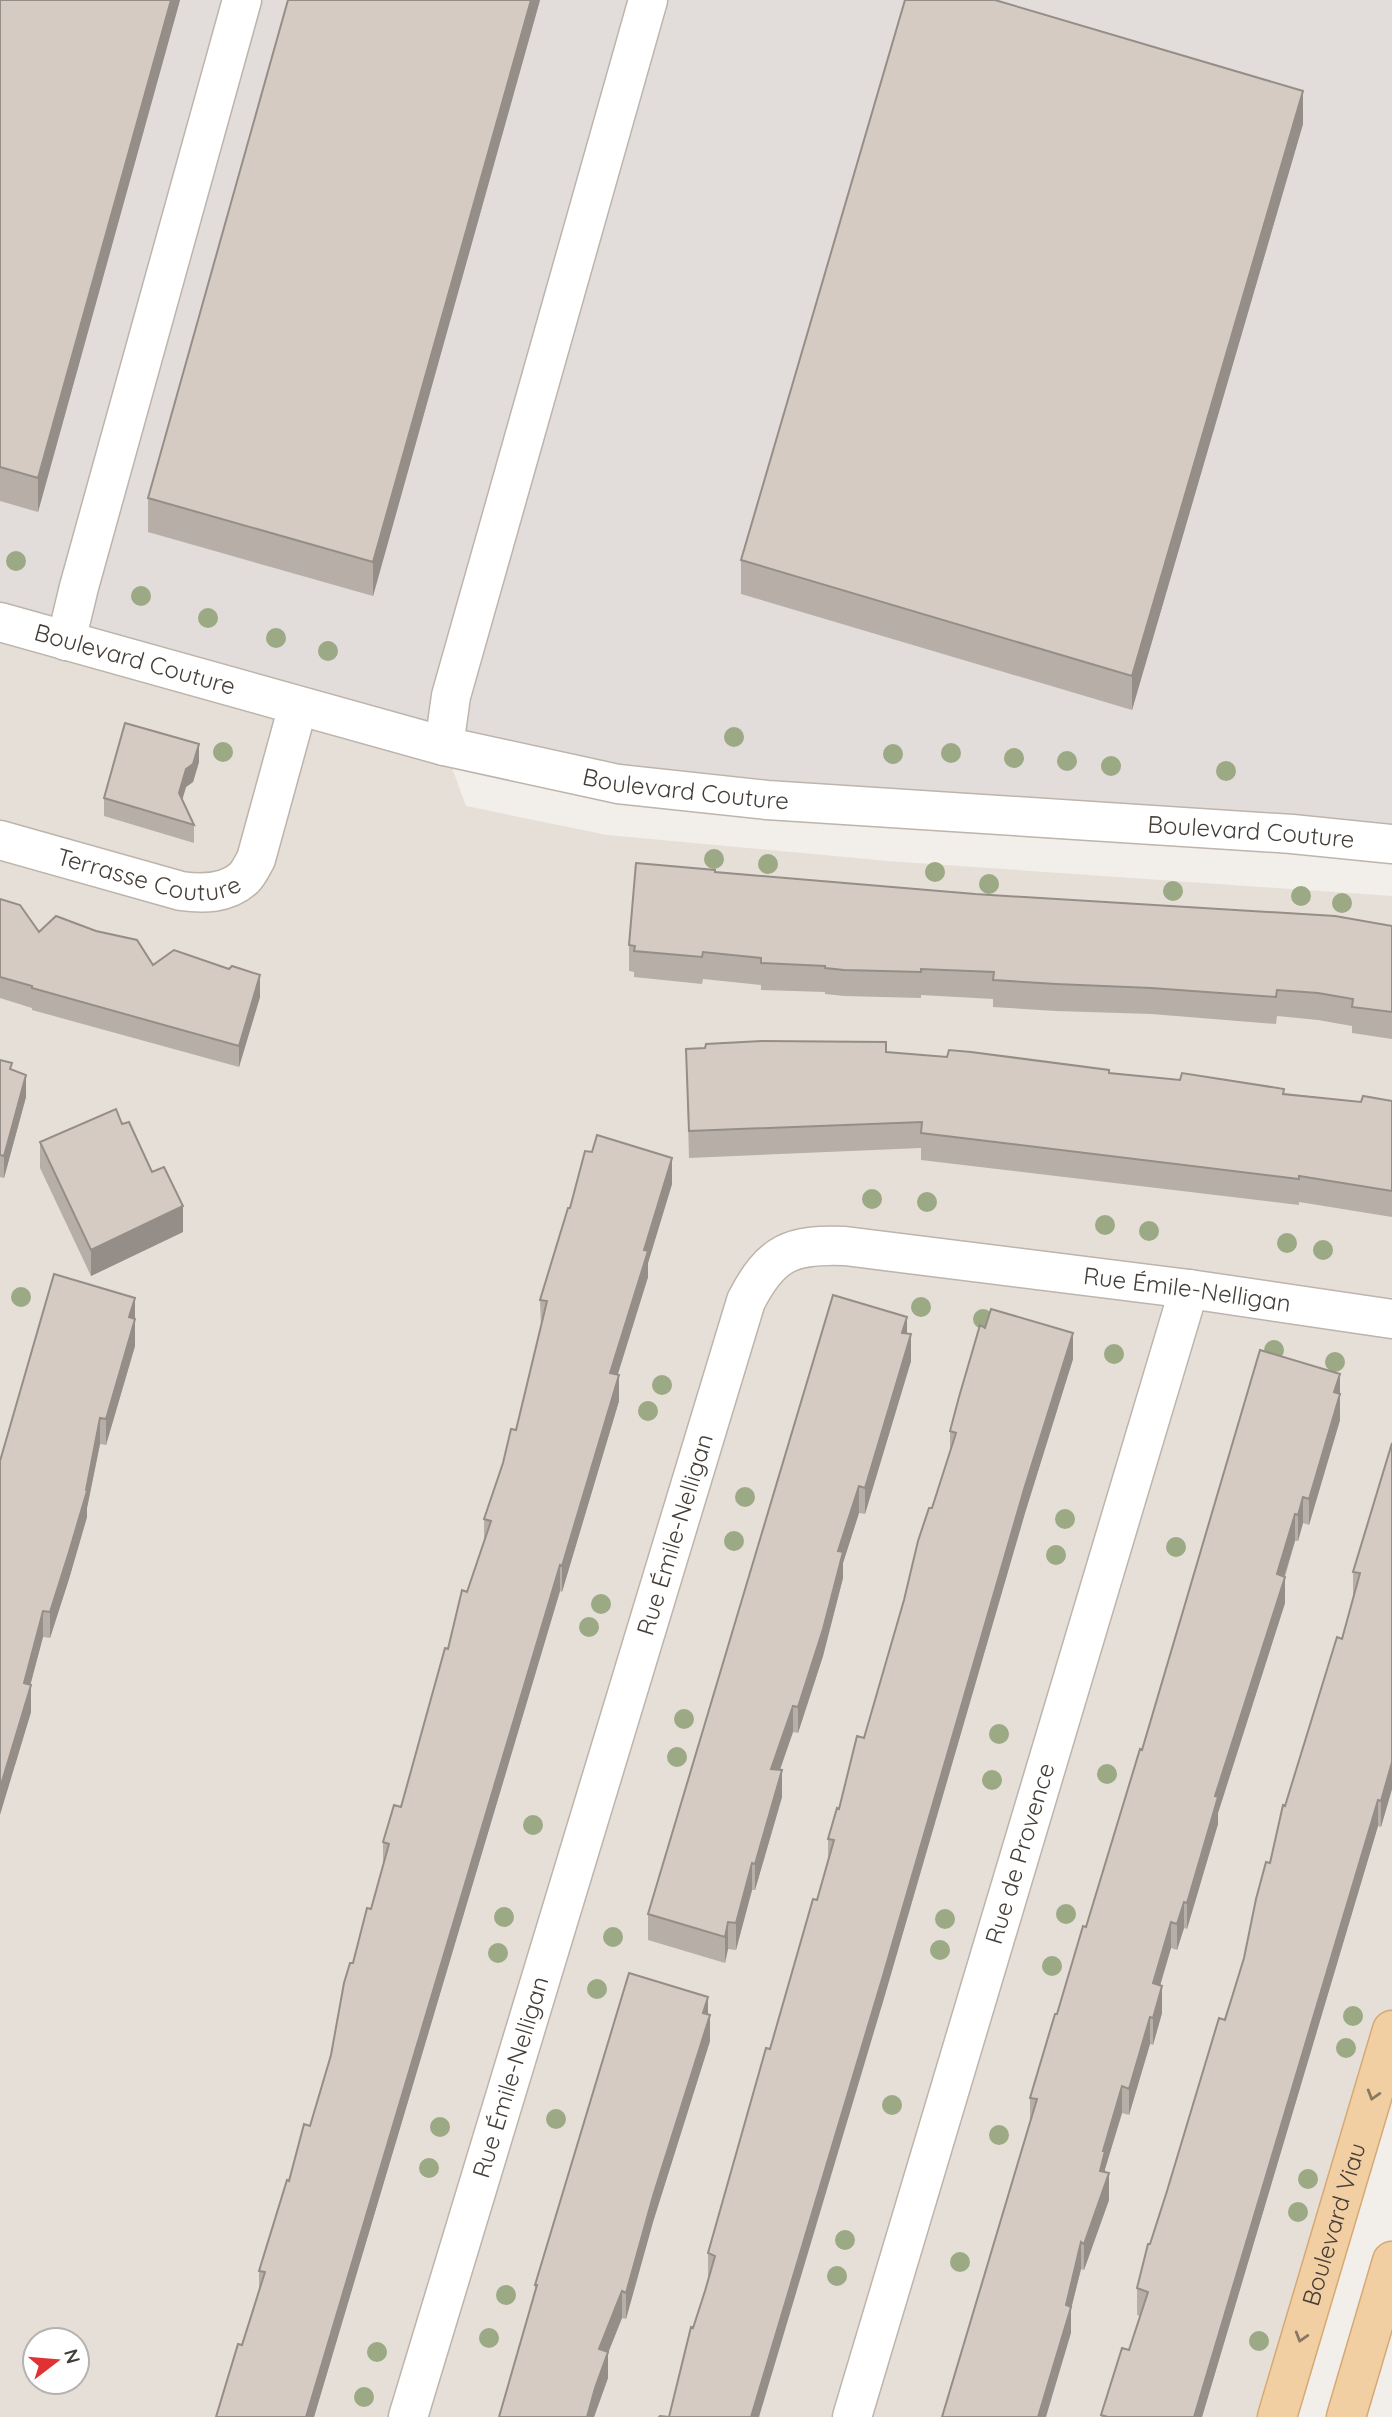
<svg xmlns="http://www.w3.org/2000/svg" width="1392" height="2417" viewBox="0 0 1392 2417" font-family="Quicksand,sans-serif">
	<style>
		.residential { fill: #e6dfd7; fill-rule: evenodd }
		.industrial { fill: #e2ddda }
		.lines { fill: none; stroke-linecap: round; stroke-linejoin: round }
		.minor-casing { stroke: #bdb4ac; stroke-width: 41 }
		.major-casing { stroke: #d5a974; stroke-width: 41 }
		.minor { stroke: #fff; stroke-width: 38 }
		.major { stroke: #f2cfa2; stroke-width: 38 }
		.tree { fill: #9ba984 }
		.wall { fill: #b7afa7 }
		.shaded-wall { fill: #958e88 }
		.building { fill: #d5cbc2; stroke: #958e88; stroke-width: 2 }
		.oneway { stroke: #8a7862 }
		.labels { text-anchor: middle; stroke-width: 5; stroke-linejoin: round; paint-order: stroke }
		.street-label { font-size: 24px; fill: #453e38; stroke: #fff }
	</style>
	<rect width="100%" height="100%" fill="#f2eee9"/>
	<path class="residential" d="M 0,622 L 444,746 L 466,806 L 607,835 L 888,861 L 1392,896 L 1392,2026 L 1275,2417 L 0,2417 ZM 35,2340 L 77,2340 L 77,2382 L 35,2382 Z"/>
	<path class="industrial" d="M 0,0 L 1392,0 L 1392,844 L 444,746 L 0,620 Z"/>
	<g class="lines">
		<defs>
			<g id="minor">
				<path id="s1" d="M 0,622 L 444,746 L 618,784 L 767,800 L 1292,834 L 1392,844"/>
				<path d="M 66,641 L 79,587 L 242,0"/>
				<path d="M 444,746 L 451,696 L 648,0"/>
				<path id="s2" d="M 0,840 L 181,891 C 203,894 227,894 244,878 C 249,873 253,864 256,859 L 298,706"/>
				<path id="s3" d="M 408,2417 L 746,1301 C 771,1252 791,1244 845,1246 L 1189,1289 L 1392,1319"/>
				<path id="s4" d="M 852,2417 L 1189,1289"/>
			</g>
			<g id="major">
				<path id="s5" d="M 1277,2417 L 1392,2030"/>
				<path d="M 1346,2417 L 1392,2261"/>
			</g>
		</defs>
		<use href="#minor" class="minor-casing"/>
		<use href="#major" class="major-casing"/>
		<use href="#minor" class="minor"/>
		<use href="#major" class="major"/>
	</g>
	<g class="tree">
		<circle cx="16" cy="561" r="10"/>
		<circle cx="141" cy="596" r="10"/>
		<circle cx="208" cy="618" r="10"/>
		<circle cx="276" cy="638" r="10"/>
		<circle cx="328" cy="651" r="10"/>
		<circle cx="734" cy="737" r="10"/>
		<circle cx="223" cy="752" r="10"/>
		<circle cx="951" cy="753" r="10"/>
		<circle cx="893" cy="754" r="10"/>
		<circle cx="1014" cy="758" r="10"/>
		<circle cx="1067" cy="761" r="10"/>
		<circle cx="1111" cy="766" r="10"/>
		<circle cx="1226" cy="771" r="10"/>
		<circle cx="714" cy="859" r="10"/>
		<circle cx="768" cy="864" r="10"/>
		<circle cx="935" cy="872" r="10"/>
		<circle cx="989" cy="884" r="10"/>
		<circle cx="1173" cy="891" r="10"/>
		<circle cx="1301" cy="896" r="10"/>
		<circle cx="1342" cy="903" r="10"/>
		<circle cx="872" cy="1199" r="10"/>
		<circle cx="927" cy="1202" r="10"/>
		<circle cx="1105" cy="1225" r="10"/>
		<circle cx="1149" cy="1231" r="10"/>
		<circle cx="1287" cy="1243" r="10"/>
		<circle cx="1323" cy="1250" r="10"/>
		<circle cx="21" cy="1297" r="10"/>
		<circle cx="921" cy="1307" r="10"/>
		<circle cx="983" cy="1319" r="10"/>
		<circle cx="1274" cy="1350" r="10"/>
		<circle cx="1114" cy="1354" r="10"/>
		<circle cx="1335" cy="1362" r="10"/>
		<circle cx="662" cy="1385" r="10"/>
		<circle cx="648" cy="1411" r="10"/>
		<circle cx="745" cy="1497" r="10"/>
		<circle cx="1065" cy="1519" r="10"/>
		<circle cx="734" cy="1541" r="10"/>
		<circle cx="1176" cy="1547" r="10"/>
		<circle cx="1056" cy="1555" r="10"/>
		<circle cx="601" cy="1604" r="10"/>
		<circle cx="589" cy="1627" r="10"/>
		<circle cx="684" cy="1719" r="10"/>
		<circle cx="999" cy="1734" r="10"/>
		<circle cx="677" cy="1757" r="10"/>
		<circle cx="1107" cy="1774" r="10"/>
		<circle cx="992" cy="1780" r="10"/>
		<circle cx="533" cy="1825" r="10"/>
		<circle cx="1066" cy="1914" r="10"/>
		<circle cx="504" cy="1917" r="10"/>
		<circle cx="945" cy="1919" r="10"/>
		<circle cx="613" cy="1937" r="10"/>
		<circle cx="940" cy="1950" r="10"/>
		<circle cx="498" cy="1953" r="10"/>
		<circle cx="1052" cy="1966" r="10"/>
		<circle cx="597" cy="1989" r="10"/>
		<circle cx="1353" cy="2016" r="10"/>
		<circle cx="1346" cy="2048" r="10"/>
		<circle cx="892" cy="2105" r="10"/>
		<circle cx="556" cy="2119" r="10"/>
		<circle cx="440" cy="2127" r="10"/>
		<circle cx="999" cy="2135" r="10"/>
		<circle cx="429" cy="2168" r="10"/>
		<circle cx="1308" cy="2179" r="10"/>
		<circle cx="1298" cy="2212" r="10"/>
		<circle cx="845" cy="2240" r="10"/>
		<circle cx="960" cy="2262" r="10"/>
		<circle cx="837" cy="2276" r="10"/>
		<circle cx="506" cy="2295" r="10"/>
		<circle cx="489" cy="2338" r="10"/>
		<circle cx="1259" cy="2341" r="10"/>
		<circle cx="377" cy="2352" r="10"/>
		<circle cx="364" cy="2397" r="10"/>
	</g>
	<path class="wall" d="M 0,0 L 180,0 L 38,512 L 0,501 Z
		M 540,0 L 373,596 L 148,532 L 148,498 Z
		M 1303,124 L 1132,710 L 741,594 L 741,560 Z
		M 199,762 L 193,782 L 186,787 L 182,800 L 194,825 L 194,843 L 104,816 L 104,798 Z
		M 715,872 L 975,894 L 1392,926 L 1392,1039 L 1352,1033 L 1352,1026 L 1318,1020 L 1277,1016 L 1276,1024 L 1151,1014 L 1056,1011 L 993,1007 L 993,999 L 921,995 L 921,998 L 844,996 L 825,994 L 825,992 L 761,990 L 761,985 L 703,979 L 702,984 L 634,977 L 634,972 L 629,971 L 629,945 Z
		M 0,899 L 39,932 L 260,997 L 239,1067 L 32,1010 L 32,1008 L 0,998 Z
		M 686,1049 L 886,1052 L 1109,1073 L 1361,1102 L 1392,1101 L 1392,1217 L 1299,1202 L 1299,1205 L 921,1160 L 921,1148 L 689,1158 Z
		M 0,1060 L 12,1070 L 26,1097 L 4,1178 L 0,1177 Z
		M 122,1124 L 152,1172 L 183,1232 L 91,1276 L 40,1168 L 40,1142 Z
		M 672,1184 L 648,1263 L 648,1277 L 618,1374 L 619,1401 L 562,1592 L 560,1591 L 314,2417 L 216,2417 L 242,2345 L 259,2290 L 259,2271 L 289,2181 L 310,2126 L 331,2055 L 353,1963 L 371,1909 L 383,1866 L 383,1842 L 401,1807 L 448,1649 L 484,1543 L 484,1519 L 516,1430 L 541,1327 L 540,1300 L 570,1208 Z
		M 135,1298 L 135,1346 L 106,1445 L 100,1444 L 87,1508 L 87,1517 L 69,1579 L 50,1638 L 43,1637 L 30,1685 L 31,1712 L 15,1765 L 0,1461 Z
		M 985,1328 L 1073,1359 L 1025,1513 L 882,2005 L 669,2417 L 693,2328 L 708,2280 L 708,2253 L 770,2049 L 817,1900 L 828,1861 L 828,1839 L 864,1738 L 932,1508 L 950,1454 L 950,1431 Z
		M 907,1334 L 911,1361 L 865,1514 L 859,1513 L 843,1563 L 843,1578 L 823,1656 L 798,1733 L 793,1732 L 780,1770 L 782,1797 L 755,1890 L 752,1890 L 736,1950 L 728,1949 L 725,1963 L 648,1940 L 648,1914 Z
		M 1340,1374 L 1340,1420 L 1309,1525 L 1303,1523 L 1298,1541 L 1295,1541 L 1285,1577 L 1285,1603 L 1218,1813 L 1218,1824 L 1187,1929 L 1184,1928 L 1177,1950 L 1171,1948 L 1160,1985 L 1162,2013 L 1153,2045 L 1150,2044 L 1129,2115 L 1122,2113 L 1105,2169 L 1109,2200 L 1084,2270 L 1081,2269 L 1071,2309 L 1071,2333 L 1030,2121 L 1030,2098 L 1086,1927 L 1142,1750 Z
		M 1392,1443 L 1392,1789 L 1381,1827 L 1378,1826 L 1202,2417 L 1101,2417 L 1101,2415 L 1129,2350 L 1140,2316 L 1137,2315 L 1137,2288 L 1150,2244 L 1244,1958 L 1285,1806 L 1342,1639 L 1353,1598 L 1353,1572 Z
		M 710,2041 L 653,2222 L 626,2319 L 622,2318 L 608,2353 L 608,2378 L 594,2417 L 499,2417 L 535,2292 L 535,2285 Z"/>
	<path class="shaded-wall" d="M 171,0 L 180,0 L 38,512 L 38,478 Z
		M 531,0 L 540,0 L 373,596 L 373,562 Z
		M 1303,91 L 1303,124 L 1132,710 L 1132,676 Z
		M 199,744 L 199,762 L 193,782 L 186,787 L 179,811 L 179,793 L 186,769 Z
		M 260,975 L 260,997 L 239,1067 L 239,1046 Z
		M 26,1075 L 26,1097 L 4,1178 L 4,1156 Z
		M 672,1158 L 672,1184 L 648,1263 L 648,1277 L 610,1399 L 610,1373 L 644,1250 Z
		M 183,1206 L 183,1232 L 91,1276 L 91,1250 Z
		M 135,1298 L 135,1346 L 106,1445 L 106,1419 L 129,1317 Z
		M 907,1317 L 907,1343 L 902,1333 Z
		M 1073,1333 L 1073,1359 L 1025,1513 L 882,2005 L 759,2417 L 751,2417 L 1025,1486 Z
		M 911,1334 L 911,1361 L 865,1514 L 865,1488 Z
		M 1340,1374 L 1340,1420 L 1309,1525 L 1309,1499 L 1334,1392 Z
		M 619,1375 L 619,1401 L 562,1592 L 562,1566 Z
		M 100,1418 L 100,1444 L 87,1508 L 87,1517 L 69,1579 L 50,1638 L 50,1612 L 86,1490 Z
		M 859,1486 L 859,1513 L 843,1563 L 843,1578 L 823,1656 L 798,1733 L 798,1707 L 838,1551 Z
		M 1303,1497 L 1303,1523 L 1298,1541 L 1298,1515 Z
		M 1295,1514 L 1295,1541 L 1277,1600 L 1277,1574 Z
		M 560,1565 L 560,1591 L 314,2417 L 306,2417 Z
		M 1285,1577 L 1285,1603 L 1218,1813 L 1218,1824 L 1187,1929 L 1187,1903 L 1215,1796 Z
		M 43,1611 L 43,1637 L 24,1709 L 24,1683 Z
		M 31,1685 L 31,1712 L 0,1815 L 0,1788 Z
		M 793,1706 L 793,1732 L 771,1795 L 771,1769 Z
		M 1392,1762 L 1392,1789 L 1381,1827 L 1381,1801 Z
		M 782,1770 L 782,1797 L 755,1890 L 755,1864 Z
		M 1378,1800 L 1378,1826 L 1202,2417 L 1194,2417 Z
		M 752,1863 L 752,1890 L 736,1950 L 736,1923 Z
		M 1184,1902 L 1184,1928 L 1177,1950 L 1177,1924 Z
		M 728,1922 L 728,1949 L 725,1963 L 725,1937 Z
		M 1171,1922 L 1171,1948 L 1153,2010 L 1153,1983 Z
		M 1162,1986 L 1162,2013 L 1153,2045 L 1153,2018 Z
		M 708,1997 L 708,2021 L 710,2015 L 710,2041 L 653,2222 L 626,2319 L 626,2293 Z
		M 1150,2017 L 1150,2044 L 1129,2115 L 1129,2089 Z
		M 1122,2086 L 1122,2113 L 1105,2169 L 1105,2178 L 1100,2171 L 1103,2151 Z
		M 1109,2173 L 1109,2200 L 1084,2270 L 1084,2244 Z
		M 1081,2242 L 1081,2269 L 1071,2309 L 1071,2333 L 1046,2417 L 1038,2417 Z
		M 622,2291 L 622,2318 L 608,2353 L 608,2378 L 594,2417 L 587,2417 L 599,2349 Z"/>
	<path class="building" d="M 0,0 L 171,0 L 38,478 L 0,467 Z
		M 288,0 L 531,0 L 373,562 L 148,498 Z
		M 905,0 L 995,0 L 1303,91 L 1132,676 L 741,560 Z
		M 125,723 L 199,744 L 193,764 L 186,769 L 179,793 L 194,825 L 104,798 Z
		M 636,863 L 715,870 L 715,872 L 975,894 L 1335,916 L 1392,926 L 1392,1012 L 1352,1007 L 1353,999 L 1318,993 L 1277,990 L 1276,997 L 1151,988 L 1056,984 L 993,980 L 994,972 L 921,969 L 921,972 L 844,970 L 825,968 L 825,966 L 761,963 L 761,958 L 703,952 L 702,957 L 634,951 L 635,946 L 629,945 Z
		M 0,899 L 20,905 L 39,932 L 56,916 L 96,931 L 137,940 L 153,965 L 174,950 L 229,969 L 232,966 L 260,975 L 239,1046 L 32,988 L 32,986 L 0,977 Z
		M 762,1041 L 886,1042 L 886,1052 L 947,1057 L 949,1050 L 971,1052 L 1109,1070 L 1109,1073 L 1180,1080 L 1182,1073 L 1284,1089 L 1283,1094 L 1361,1102 L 1363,1096 L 1392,1101 L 1392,1191 L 1299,1176 L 1299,1179 L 921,1133 L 922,1122 L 689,1131 L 686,1049 L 705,1048 L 706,1044 Z
		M 0,1060 L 12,1063 L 10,1069 L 26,1075 L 4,1156 L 0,1155 Z
		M 116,1109 L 122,1124 L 129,1122 L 152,1172 L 164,1167 L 183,1206 L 91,1250 L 40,1142 Z
		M 597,1135 L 672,1158 L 644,1250 L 648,1251 L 610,1373 L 619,1375 L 562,1566 L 560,1565 L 306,2417 L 216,2417 L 238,2344 L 242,2345 L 265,2272 L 259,2271 L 287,2180 L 289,2181 L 304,2124 L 310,2126 L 331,2055 L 344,1983 L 350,1963 L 353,1963 L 367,1908 L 371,1909 L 389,1844 L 383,1842 L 394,1805 L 401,1807 L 445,1648 L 448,1649 L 462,1590 L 467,1592 L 491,1521 L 484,1519 L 503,1463 L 511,1429 L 516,1430 L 547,1301 L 540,1300 L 568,1208 L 570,1208 L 585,1151 L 592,1152 Z
		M 54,1274 L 135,1298 L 129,1317 L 135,1319 L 106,1419 L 100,1418 L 86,1490 L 87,1491 L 69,1552 L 50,1612 L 43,1611 L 24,1683 L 31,1685 L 0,1788 L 0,1461 Z
		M 833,1295 L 907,1317 L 902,1333 L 911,1334 L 865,1488 L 859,1486 L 838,1551 L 843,1552 L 823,1629 L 798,1707 L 793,1706 L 771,1769 L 782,1770 L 755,1864 L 752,1863 L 736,1923 L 728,1922 L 725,1937 L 648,1914 Z
		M 991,1309 L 1073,1333 L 1025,1486 L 882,1979 L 751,2417 L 659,2417 L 660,2416 L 669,2417 L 691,2327 L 693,2328 L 705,2291 L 715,2256 L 708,2253 L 766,2048 L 770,2049 L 813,1899 L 817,1900 L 834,1840 L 828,1839 L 837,1808 L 839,1809 L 857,1736 L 864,1738 L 904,1600 L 918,1541 L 929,1508 L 932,1508 L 956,1433 L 950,1431 L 959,1397 L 980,1325 L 985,1328 Z
		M 1260,1350 L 1340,1374 L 1334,1392 L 1340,1394 L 1309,1499 L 1303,1497 L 1298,1515 L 1295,1514 L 1277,1574 L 1285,1577 L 1215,1796 L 1218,1797 L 1187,1903 L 1184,1902 L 1177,1924 L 1171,1922 L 1153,1983 L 1162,1986 L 1153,2018 L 1150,2017 L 1129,2089 L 1122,2086 L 1103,2151 L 1105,2151 L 1100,2171 L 1109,2173 L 1084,2244 L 1081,2242 L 1066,2305 L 1071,2307 L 1038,2417 L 942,2417 L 1037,2099 L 1030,2098 L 1055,2014 L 1057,2014 L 1083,1926 L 1086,1927 L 1140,1749 L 1142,1750 Z
		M 1392,1443 L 1392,1762 L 1381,1801 L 1378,1800 L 1194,2417 L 1108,2417 L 1101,2415 L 1122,2348 L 1129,2350 L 1148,2292 L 1137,2288 L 1148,2244 L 1150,2244 L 1167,2191 L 1219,2018 L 1225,2020 L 1244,1958 L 1256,1899 L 1266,1862 L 1270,1863 L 1283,1805 L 1285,1806 L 1337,1637 L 1342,1639 L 1360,1573 L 1353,1572 Z
		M 629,1973 L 708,1997 L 703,2013 L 710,2015 L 653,2196 L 626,2293 L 622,2291 L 599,2349 L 608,2352 L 595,2388 L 587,2417 L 499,2417 L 537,2285 L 535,2285 Z"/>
	<defs><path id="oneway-chevron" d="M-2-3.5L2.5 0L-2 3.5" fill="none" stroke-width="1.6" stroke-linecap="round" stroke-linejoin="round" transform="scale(1.75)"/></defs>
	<g class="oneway">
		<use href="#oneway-chevron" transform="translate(1373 2095) rotate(107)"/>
		<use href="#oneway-chevron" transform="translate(1301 2337) rotate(107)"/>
	</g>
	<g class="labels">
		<g class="street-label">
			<text dy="8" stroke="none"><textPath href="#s1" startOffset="140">Boulevard Couture</textPath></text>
			<text dy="8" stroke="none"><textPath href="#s1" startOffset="707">Boulevard Couture</textPath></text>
			<text dy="8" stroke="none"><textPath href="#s1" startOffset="1274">Boulevard Couture</textPath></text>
			<text dy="8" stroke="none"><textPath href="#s2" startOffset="154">Terrasse Couture</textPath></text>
			<text dy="8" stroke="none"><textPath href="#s3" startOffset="1634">Rue Émile-Nelligan</textPath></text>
			<text dy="8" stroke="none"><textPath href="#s3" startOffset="922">Rue Émile-Nelligan</textPath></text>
			<text dy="8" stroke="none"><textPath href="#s4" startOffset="588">Rue de Provence</textPath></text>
			<text dy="8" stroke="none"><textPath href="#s3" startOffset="355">Rue Émile-Nelligan</textPath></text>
			<text dy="8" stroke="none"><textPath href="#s5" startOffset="201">Boulevard Viau</textPath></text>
		</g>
	</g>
	<g transform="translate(56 2361) rotate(74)"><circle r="33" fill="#ffffff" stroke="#b5b2af" stroke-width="2"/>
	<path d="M0-5L12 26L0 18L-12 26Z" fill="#e03233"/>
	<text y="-10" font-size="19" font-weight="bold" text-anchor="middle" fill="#453e38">N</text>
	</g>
</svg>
